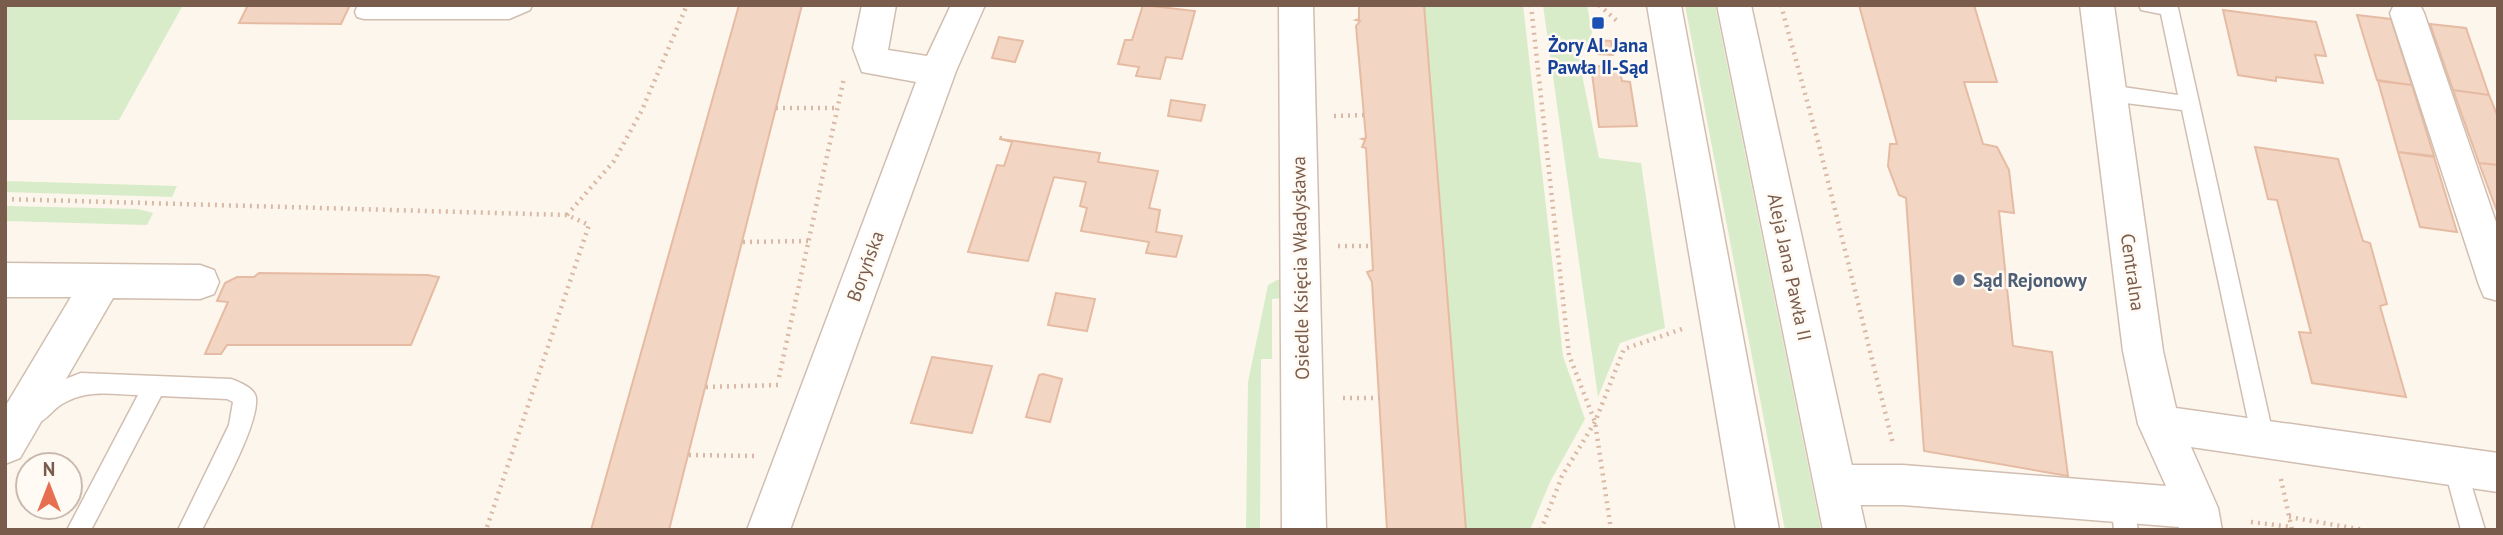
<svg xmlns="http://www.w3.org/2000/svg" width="2503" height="535" viewBox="0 0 2503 535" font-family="'PT Sans',sans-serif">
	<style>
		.green { fill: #d8ecc9 }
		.building { fill: #f3d5c3; stroke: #e6bba3; stroke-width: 2 }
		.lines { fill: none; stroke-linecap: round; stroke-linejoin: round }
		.service-casing { stroke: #d1beb0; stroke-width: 3 }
		.minor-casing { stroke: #d1beb0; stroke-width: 3 }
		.tertiary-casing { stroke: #d1beb0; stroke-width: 3 }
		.path { stroke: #d9b8a5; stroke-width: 4.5; stroke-dasharray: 2 5; stroke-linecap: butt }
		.service { fill: #fff; fill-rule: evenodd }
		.minor { fill: #fff; fill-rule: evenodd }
		.tertiary { fill: #fff; fill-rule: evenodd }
		.transit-dot { fill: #1a4fb4; stroke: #fffaf3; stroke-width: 2.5 }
		.service-dot { fill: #5c6f8a; stroke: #fffaf3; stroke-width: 2.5 }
		.labels { text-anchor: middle; stroke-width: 5; stroke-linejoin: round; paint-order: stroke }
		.transit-label { font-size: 19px; font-weight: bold; fill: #164399; stroke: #fffaf3 }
		.street-label { font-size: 19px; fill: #7a5c4d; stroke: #fffaf3 }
		.service-label { font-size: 19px; font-weight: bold; fill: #4e5e75; stroke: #fffaf3; text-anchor: start }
	</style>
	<rect width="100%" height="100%" fill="#fdf6ec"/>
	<path class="green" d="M 5,5 L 183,5 L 119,120 L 5,120 Z
		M 1424,5 L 1523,5 L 1563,356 L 1585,419 L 1550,482 L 1530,530 L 1466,530 Z
		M 1543,5 L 1587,5 L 1592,33 L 1579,60 L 1599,158 L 1641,163 L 1665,328 L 1620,343 L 1598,397 Z
		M 1685,5 L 1715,5 L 1821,530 L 1785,530 Z
		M 5,181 L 177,186 L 172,197 L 5,192 Z
		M 5,206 L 138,209 L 153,213 L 147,225 L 5,221 Z
		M 1277,280 L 1282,280 L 1284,298 L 1272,299 L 1272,359 L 1261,359 L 1260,530 L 1246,530 L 1248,382 L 1268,285 Z"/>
	<path class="building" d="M 248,5 L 350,5 L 341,24 L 239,23 Z
		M 739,5 L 802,5 L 669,530 L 591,530 Z
		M 1143,5 L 1195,11 L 1182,59 L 1166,57 L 1160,79 L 1136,76 L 1139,67 L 1118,64 L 1125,40 L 1132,40 Z
		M 1359,5 L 1424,5 L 1466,530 L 1387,530 L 1372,282 L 1367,272 L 1373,270 L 1366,148 L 1362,147 L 1365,140 L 1362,139 L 1366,138 L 1356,26 L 1360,21 L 1356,20 L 1359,19 Z
		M 1859,5 L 1974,5 L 1997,82 L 1964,82 L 1983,144 L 1997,147 L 2009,170 L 2014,213 L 1999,211 L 2013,346 L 2052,352 L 2068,476 L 1924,451 L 1906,198 L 1899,195 L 1888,166 L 1890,144 L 1897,144 Z
		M 2223,10 L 2316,22 L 2326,56 L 2315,55 L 2323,83 L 2276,77 L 2276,81 L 2238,75 Z
		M 2357,15 L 2391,19 L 2412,85 L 2377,80 Z
		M 2430,24 L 2466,28 L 2489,95 L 2453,90 Z
		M 999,37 L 1023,41 L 1015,62 L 992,58 Z
		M 1597,40 L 1611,41 L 1613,55 L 1598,54 Z
		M 1591,66 L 1619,67 L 1622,81 L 1630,82 L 1637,126 L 1599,127 Z
		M 2378,81 L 2412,85 L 2434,156 L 2398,152 Z
		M 2453,90 L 2489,95 L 2498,117 L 2498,165 L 2479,163 Z
		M 1171,100 L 1205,105 L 1201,121 L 1168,116 Z
		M 1001,136 L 1001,139 L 1100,153 L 1098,162 L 1158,171 L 1149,208 L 1160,210 L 1156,232 L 1182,236 L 1176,257 L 1146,253 L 1149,242 L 1081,231 L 1087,208 L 1080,206 L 1086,182 L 1054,177 L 1028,261 L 968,252 L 997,165 L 1004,166 L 1012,142 L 1000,139 Z
		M 2255,147 L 2338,159 L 2363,241 L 2370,243 L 2387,304 L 2380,306 L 2406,397 L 2312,383 L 2299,332 L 2311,333 L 2277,200 L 2268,199 Z
		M 2398,152 L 2434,157 L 2457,232 L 2420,227 Z
		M 2479,163 L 2498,165 L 2498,214 Z
		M 259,273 L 427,275 L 439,277 L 411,345 L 227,345 L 221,354 L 205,354 L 228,302 L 217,301 L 225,283 L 237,277 L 254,277 Z
		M 1056,293 L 1095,299 L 1087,331 L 1048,325 Z
		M 932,357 L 992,366 L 972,433 L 911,423 Z
		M 1043,374 L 1062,379 L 1050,422 L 1026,417 L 1039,375 Z"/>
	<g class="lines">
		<defs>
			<path id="service" d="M 363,5 L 532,5 L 530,10 L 509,19 L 364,19 L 357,17 L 355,12 L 357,7 Z
				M 2139,5 L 2177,5 L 2178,8 L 2274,439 L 2271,446 L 2263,449 L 2255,446 L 2252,439 L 2182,110 L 2109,101 L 2102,98 L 2099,93 L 2102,88 L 2109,85 L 2178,95 L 2161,14 L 2141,10 Z
				M 81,373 L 231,379 C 239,382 255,388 256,398 C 259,426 215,502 202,530 L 178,530 L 229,425 L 233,402 L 227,399 L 161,396 L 91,530 L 67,530 L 138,395 C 110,394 87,389 62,404 C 52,410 47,420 36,424 L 28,421 L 25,414 C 35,392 59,381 81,373 Z
				M 2455,456 L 2463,460 L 2466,467 L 2485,530 L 2461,530 L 2444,467 L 2447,460 Z
				M 2123,491 L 2131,494 L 2138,530 L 2114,530 L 2111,502 L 2115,494 Z"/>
			<path id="minor" d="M 862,5 L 896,5 L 888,50 L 927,56 L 951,5 L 985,5 L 956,71 L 790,530 L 747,530 L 916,82 L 862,72 L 853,48 Z
				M 1279,5 L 1313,5 L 1326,530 L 1282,530 Z
				M 2080,5 L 2114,5 L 2163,351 L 2176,408 L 2498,453 L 2498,492 L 2191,447 L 2218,508 L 2222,530 L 2179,530 L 2179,527 L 1903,505 L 1836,505 L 1821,499 L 1815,485 L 1821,471 L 1836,465 L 1903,465 L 2166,486 L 2138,424 L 2123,351 Z
				M 2394,5 L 2420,5 L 2424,13 L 2498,228 L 2498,301 L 2484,297 L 2479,285 L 2390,13 Z
				M 5,263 L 200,265 L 214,270 L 219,282 L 214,294 L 200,299 L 113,298 L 20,458 L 5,464 L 5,407 L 71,297 L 5,297 Z"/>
			<path id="tertiary" d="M 1647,5 L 1681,5 L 1779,530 L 1736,530 Z
				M 1717,5 L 1751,5 L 1866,530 L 1823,530 Z"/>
		</defs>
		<use href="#service" class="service-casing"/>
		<use href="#minor" class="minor-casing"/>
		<use href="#tertiary" class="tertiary-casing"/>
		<path class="path" d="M 1531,5 L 1569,355 L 1595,422 L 1611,530
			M 1599,5 L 1617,21
			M 1781,5 L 1820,149 L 1893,444
			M 776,108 L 838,108
			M 1334,116 L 1364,115
			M 5,199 L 567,215 L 589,225 L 486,530
			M 567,215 L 614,161 L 642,110 L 687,5
			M 743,242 L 809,241
			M 1338,246 L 1371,246
			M 779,377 L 844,78
			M 706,387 L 778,385
			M 1343,398 L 1380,398
			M 689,455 L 755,456
			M 2281,479 L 2292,530
			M 2289,517 L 2364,530
			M 2251,522 L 2291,527
			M 1541,530 L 1562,476 L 1595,422 L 1624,349 L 1682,329"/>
		<use href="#service" class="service"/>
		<use href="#minor" class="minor"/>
		<use href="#tertiary" class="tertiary"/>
	</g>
	<rect class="transit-dot" x="1591" y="16" width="14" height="14" rx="3.5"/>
	<circle class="service-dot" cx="1959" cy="280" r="7"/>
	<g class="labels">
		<g class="transit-label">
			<text x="1598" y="52">Żory Al. Jana<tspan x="1598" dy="22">Pawła II-Sąd</tspan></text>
		</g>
		<g class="street-label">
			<text transform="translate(865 266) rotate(-70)" y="7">Boryńska</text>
			<text transform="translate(1790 267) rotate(78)" y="7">Aleja Jana Pawła II</text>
			<text transform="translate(1300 268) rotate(-91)" y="7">Osiedle Księcia Władysława</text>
			<text transform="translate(2133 272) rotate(82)" y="7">Centralna</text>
		</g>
		<g class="service-label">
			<text x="1973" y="287">Sąd Rejonowy</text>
		</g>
	</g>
	<rect width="2503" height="535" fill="none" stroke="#7a5c4d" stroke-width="14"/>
	<g transform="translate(49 486)"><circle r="33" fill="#fffaf3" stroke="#cabbb1" stroke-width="2"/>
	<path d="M0-5L12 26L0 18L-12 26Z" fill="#e76f51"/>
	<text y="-10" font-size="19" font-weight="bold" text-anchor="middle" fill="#7a5c4d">N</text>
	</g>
</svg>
